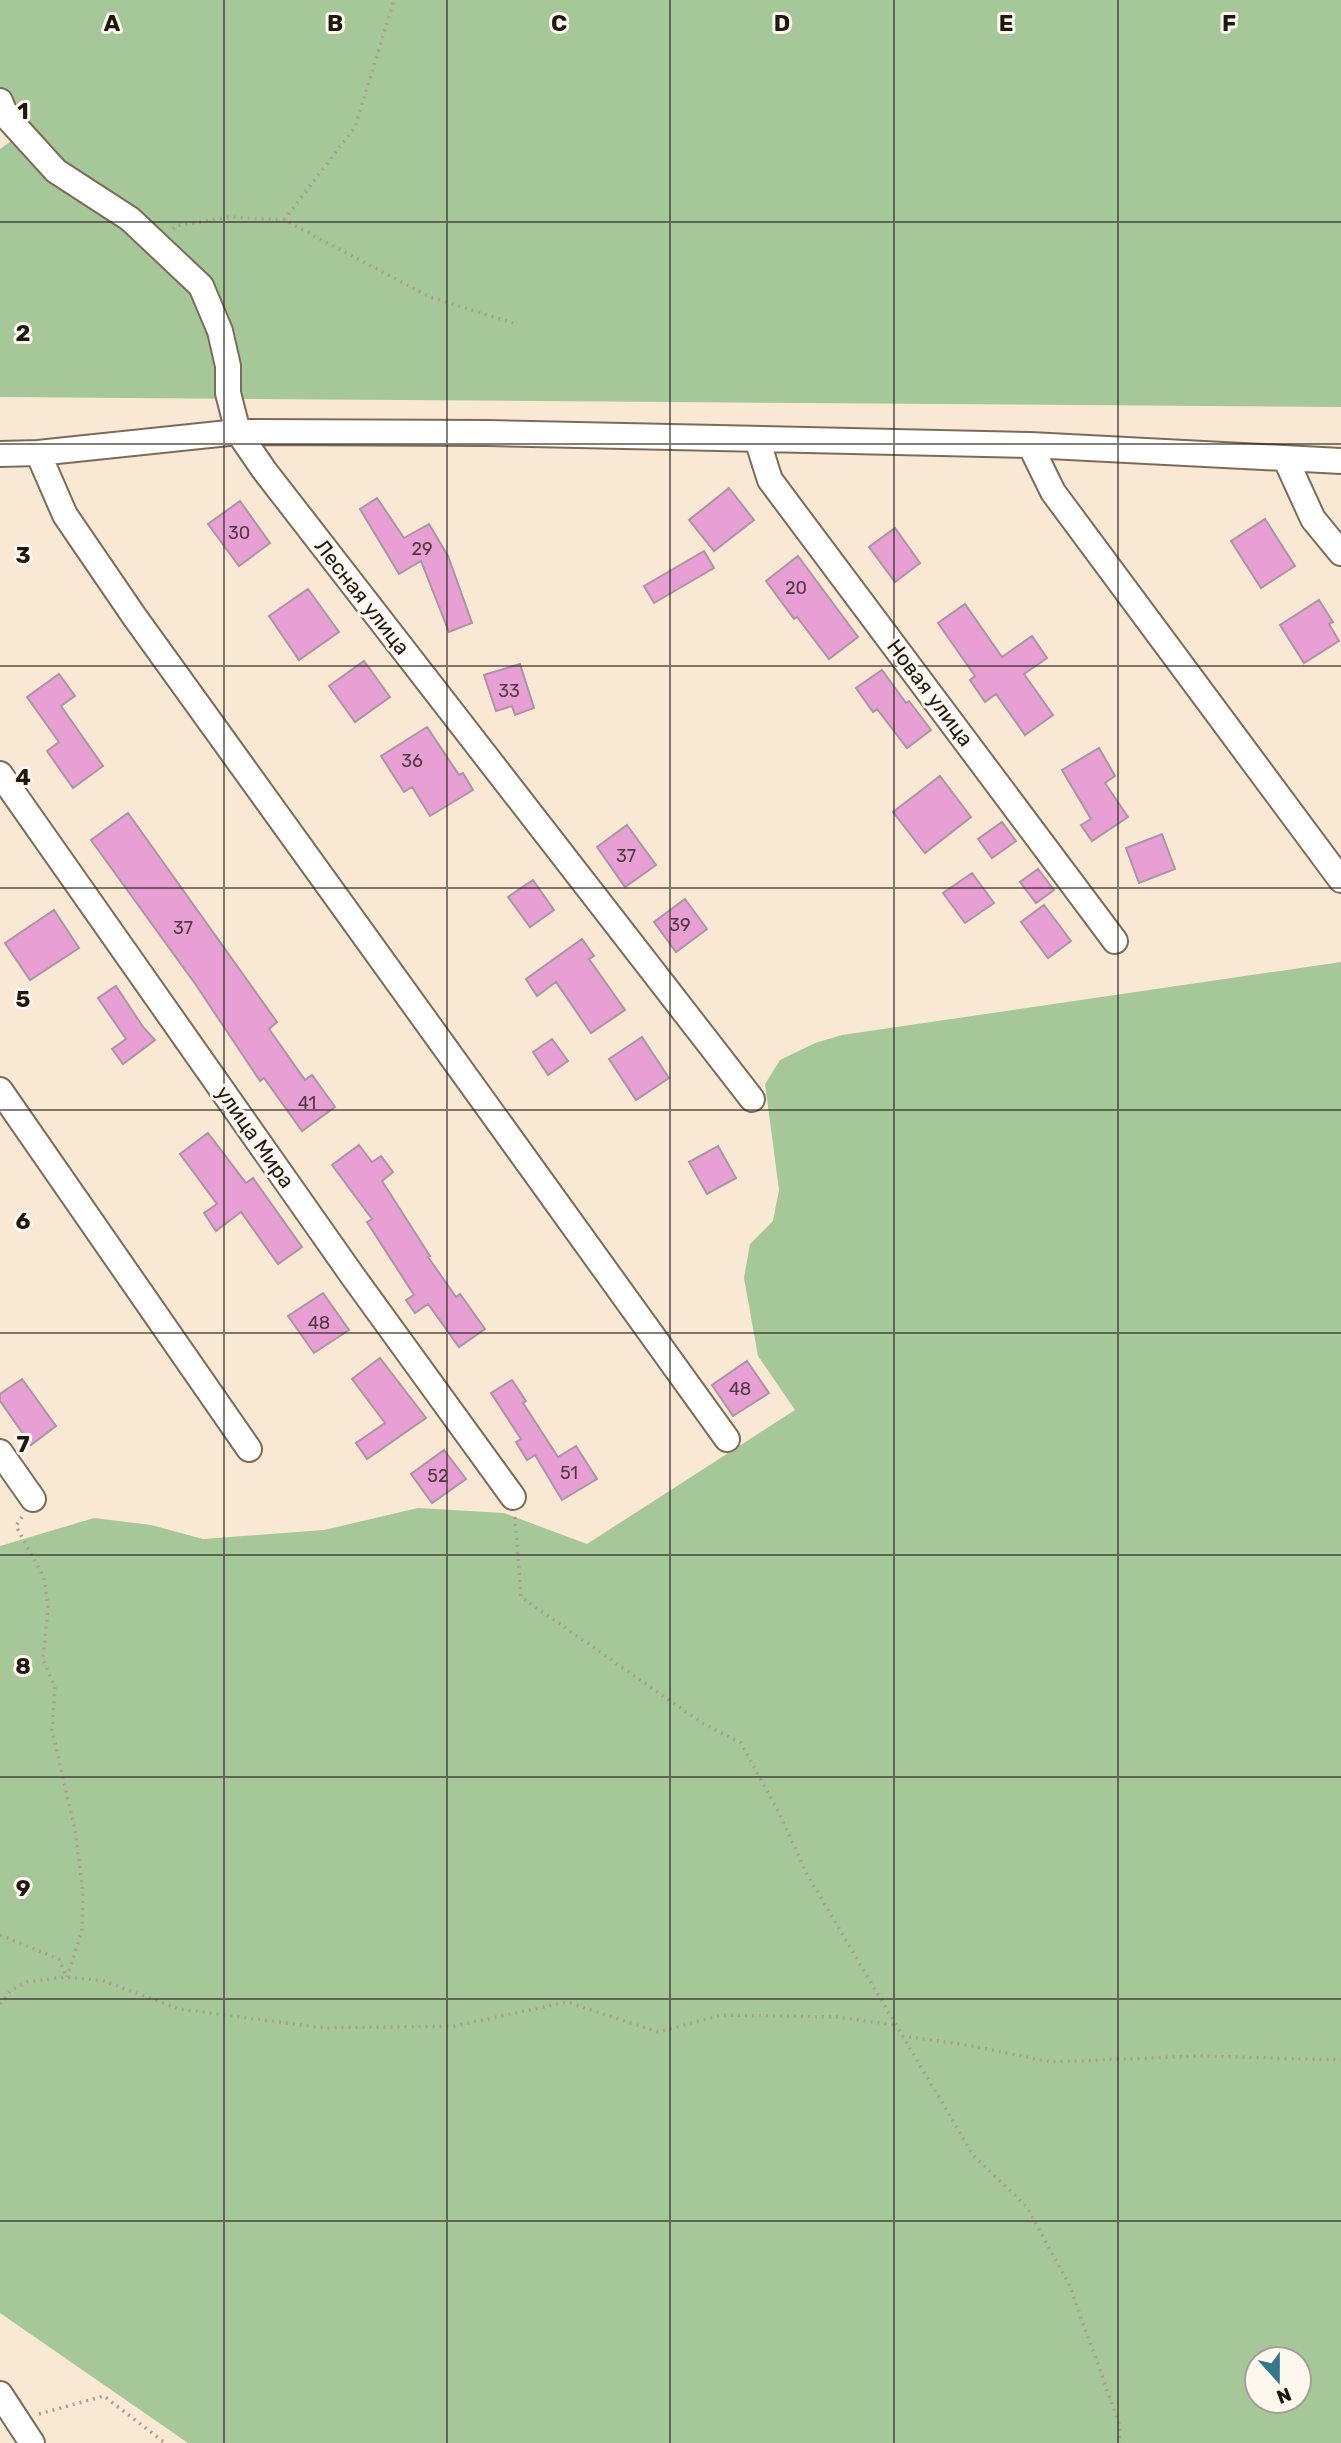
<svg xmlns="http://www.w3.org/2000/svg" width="1341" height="2443" viewBox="0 0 1341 2443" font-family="Rubik,sans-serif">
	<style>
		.green { fill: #a6c899; fill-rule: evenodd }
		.building { fill: #e89fd3; stroke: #ab95a4; stroke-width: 2 }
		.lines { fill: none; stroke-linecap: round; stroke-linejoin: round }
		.minor-casing { stroke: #7b6c5a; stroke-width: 28 }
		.path { stroke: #ac9f8f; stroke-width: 3.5; stroke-dasharray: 2 5; stroke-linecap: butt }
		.minor { stroke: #fff; stroke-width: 24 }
		.grid { fill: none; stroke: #1e1811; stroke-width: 2; stroke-opacity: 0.55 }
		.labels { text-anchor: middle; stroke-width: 6; stroke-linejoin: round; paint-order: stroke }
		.number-label { font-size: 18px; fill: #503a42 }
		.street-label { font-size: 21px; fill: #1e1811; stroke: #fef7ee }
		.grid-label { font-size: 23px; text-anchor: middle; font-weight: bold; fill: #1e1811; stroke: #fef7ee; stroke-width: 6; stroke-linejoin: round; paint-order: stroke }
	</style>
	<rect width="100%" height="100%" fill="#f9e8d3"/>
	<path class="green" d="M 0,0 L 1341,0 L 1341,407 L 0,397 L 0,149 L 11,141 L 0,126 Z
		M 1341,962 L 1341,2443 L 188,2443 L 0,2313 L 0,1546 L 94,1518 L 151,1525 L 203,1539 L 324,1530 L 418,1508 L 504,1513 L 587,1544 L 795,1410 L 758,1356 L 744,1278 L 750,1244 L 773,1221 L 779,1190 L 765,1084 L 780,1060 L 815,1043 L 842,1035 ZM 1299,2359 L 1299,2401 L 1257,2401 L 1257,2359 Z"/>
	<path class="building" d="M 729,488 L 754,520 L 714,551 L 689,520 Z
		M 377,498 L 404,538 L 429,524 L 448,556 L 472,623 L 449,632 L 421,561 L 399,574 L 360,509 Z
		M 240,501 L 270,543 L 239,566 L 208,524 Z
		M 1265,519 L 1295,566 L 1261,588 L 1231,541 Z
		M 895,528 L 920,563 L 895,582 L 869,547 Z
		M 704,551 L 714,568 L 654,603 L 644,586 Z
		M 798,556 L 858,637 L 829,659 L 797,617 L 794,619 L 766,581 Z
		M 308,589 L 339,632 L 299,660 L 269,616 Z
		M 1319,600 L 1333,622 L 1329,624 L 1339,641 L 1304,663 L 1280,625 Z
		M 965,604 L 1002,657 L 1032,636 L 1047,658 L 1024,674 L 1053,715 L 1025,735 L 996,694 L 985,702 L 970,680 L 975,676 L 938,623 Z
		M 364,661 L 390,697 L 355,722 L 329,686 Z
		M 520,664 L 534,708 L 515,715 L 512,706 L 496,711 L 484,675 Z
		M 882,670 L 906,703 L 909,701 L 931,730 L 907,748 L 877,709 L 873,712 L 856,688 Z
		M 59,674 L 75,696 L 61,706 L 103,766 L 73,788 L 47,751 L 59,742 L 27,697 Z
		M 427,727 L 459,775 L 463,773 L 473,790 L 430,816 L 412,787 L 404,792 L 381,756 Z
		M 1099,748 L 1115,776 L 1105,783 L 1128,817 L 1092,841 L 1081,825 L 1091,819 L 1062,770 Z
		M 940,776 L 971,817 L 925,853 L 893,812 Z
		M 128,813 L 277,1022 L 269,1029 L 305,1080 L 312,1075 L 335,1107 L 302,1131 L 264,1078 L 260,1081 L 196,985 L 91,840 Z
		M 1002,822 L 1016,841 L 992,858 L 978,839 Z
		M 627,825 L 656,865 L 625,887 L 597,847 Z
		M 1162,834 L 1175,869 L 1139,883 L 1126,848 Z
		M 1038,869 L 1054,890 L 1036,903 L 1020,882 Z
		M 972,873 L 994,903 L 965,923 L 943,893 Z
		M 533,880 L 554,910 L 530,927 L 508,897 Z
		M 685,899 L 707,929 L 676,952 L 654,922 Z
		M 1044,905 L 1071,941 L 1048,958 L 1021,922 Z
		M 54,910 L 79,948 L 30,980 L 5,943 Z
		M 582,939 L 594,956 L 589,959 L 625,1010 L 591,1033 L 556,982 L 537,996 L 526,979 Z
		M 116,986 L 143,1027 L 155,1040 L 123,1064 L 112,1049 L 126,1039 L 98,998 Z
		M 642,1037 L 669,1078 L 636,1100 L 609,1059 Z
		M 552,1039 L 568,1061 L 548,1075 L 533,1052 Z
		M 208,1133 L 246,1183 L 253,1178 L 302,1247 L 278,1264 L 241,1212 L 216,1231 L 204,1213 L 217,1204 L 180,1154 Z
		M 359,1145 L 372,1162 L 381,1156 L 393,1172 L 382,1181 L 430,1256 L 428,1257 L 456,1297 L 460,1294 L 485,1329 L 459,1347 L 428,1304 L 415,1313 L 406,1300 L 414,1295 L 367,1222 L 372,1219 L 332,1165 Z
		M 718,1146 L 736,1178 L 707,1194 L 689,1162 Z
		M 323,1293 L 349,1330 L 314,1353 L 288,1316 Z
		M 380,1358 L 426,1418 L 367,1459 L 356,1443 L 385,1423 L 352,1379 Z
		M 747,1361 L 769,1393 L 733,1416 L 712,1385 Z
		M 22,1379 L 56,1426 L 31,1445 L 0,1401 L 0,1394 Z
		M 512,1380 L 526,1401 L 523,1403 L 558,1457 L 576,1446 L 597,1479 L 562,1500 L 535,1455 L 527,1460 L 516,1442 L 521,1439 L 491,1393 Z
		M 444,1450 L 466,1479 L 432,1503 L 411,1474 Z"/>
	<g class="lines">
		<defs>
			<path id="minor" d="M 0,101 L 6,116 L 56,171 L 130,219 L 201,286 L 220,331 L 228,366 L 228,393 L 238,432 L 264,470 L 752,1099
				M 757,439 L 770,480 L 1115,941
				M 1030,445 L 1053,492 L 1341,880
				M 38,453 L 65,515 L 134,616 L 727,1439
				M 0,454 L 38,453 L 238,432 L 488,433 L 1030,445 L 1341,461
				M 1286,460 L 1313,519 L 1341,553
				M 0,774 L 352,1275 L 513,1497
				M 0,1090 L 249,1449
				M 0,1452 L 33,1499
				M 0,2394 L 32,2443"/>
		</defs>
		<use href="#minor" class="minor-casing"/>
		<path class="path" d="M 284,220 L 355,127 L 394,0
			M 173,229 L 175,226 L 229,217 L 284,220 L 430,297 L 513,323
			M 22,1517 L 16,1526 L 44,1578 L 48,1607 L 43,1660 L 55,1687 L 52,1730 L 75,1830 L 83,1892 L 82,1931 L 67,1977
			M 515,1517 L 521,1597 L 702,1723 L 741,1743 L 778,1811 L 808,1876 L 973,2155 L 1026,2206 L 1069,2284 L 1120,2426 L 1119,2443
			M 0,1935 L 59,1959 L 66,1975
			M 0,2004 L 10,1991 L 27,1982 L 67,1977 L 104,1981 L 179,2009 L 325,2028 L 455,2026 L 567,2002 L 658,2032 L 721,2015 L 836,2017 L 896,2025
			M 902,2036 L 967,2045 L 1051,2062 L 1200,2056 L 1341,2060
			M 39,2414 L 104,2396 L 165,2443"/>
		<use href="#minor" class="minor"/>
	</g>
	<path class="grid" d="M 224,0 L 224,2443M 447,0 L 447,2443M 670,0 L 670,2443M 894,0 L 894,2443M 1118,0 L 1118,2443M 0,222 L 1341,222M 0,444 L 1341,444M 0,666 L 1341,666M 0,888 L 1341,888M 0,1110 L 1341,1110M 0,1333 L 1341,1333M 0,1555 L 1341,1555M 0,1777 L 1341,1777M 0,1999 L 1341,1999M 0,2221 L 1341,2221"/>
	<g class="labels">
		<g class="number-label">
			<text x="239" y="539">30</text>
			<text x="422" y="555">29</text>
			<text x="796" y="594">20</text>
			<text x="509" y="697">33</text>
			<text x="412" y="767">36</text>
			<text x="626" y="862">37</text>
			<text x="680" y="931">39</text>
			<text x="183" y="934">37</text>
			<text x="307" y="1109">41</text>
			<text x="319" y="1329">48</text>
			<text x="740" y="1395">48</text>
			<text x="569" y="1479">51</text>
			<text x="438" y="1482">52</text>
		</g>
		<g class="street-label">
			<text transform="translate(362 597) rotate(52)" y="7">Лесная улица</text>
			<text transform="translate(930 693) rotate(53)" y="7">Новая улица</text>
			<text transform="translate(255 1137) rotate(55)" y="7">улица Мира</text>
		</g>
	</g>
	<g class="grid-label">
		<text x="112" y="31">A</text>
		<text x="335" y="31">B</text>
		<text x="559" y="31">C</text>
		<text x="782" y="31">D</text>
		<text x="1006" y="31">E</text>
		<text x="1229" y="31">F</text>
		<text x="23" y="119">1</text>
		<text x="23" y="341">2</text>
		<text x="23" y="563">3</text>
		<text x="23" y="785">4</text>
		<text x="23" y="1007">5</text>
		<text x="23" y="1229">6</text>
		<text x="23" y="1452">7</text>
		<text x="23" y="1674">8</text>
		<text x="23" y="1896">9</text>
	</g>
	<g transform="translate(1278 2380) rotate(159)"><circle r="33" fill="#fef7ee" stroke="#a49e96" stroke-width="2"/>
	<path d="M0-5L12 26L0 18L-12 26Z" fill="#37778b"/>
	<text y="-10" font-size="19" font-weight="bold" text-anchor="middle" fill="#1e1811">N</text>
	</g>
</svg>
